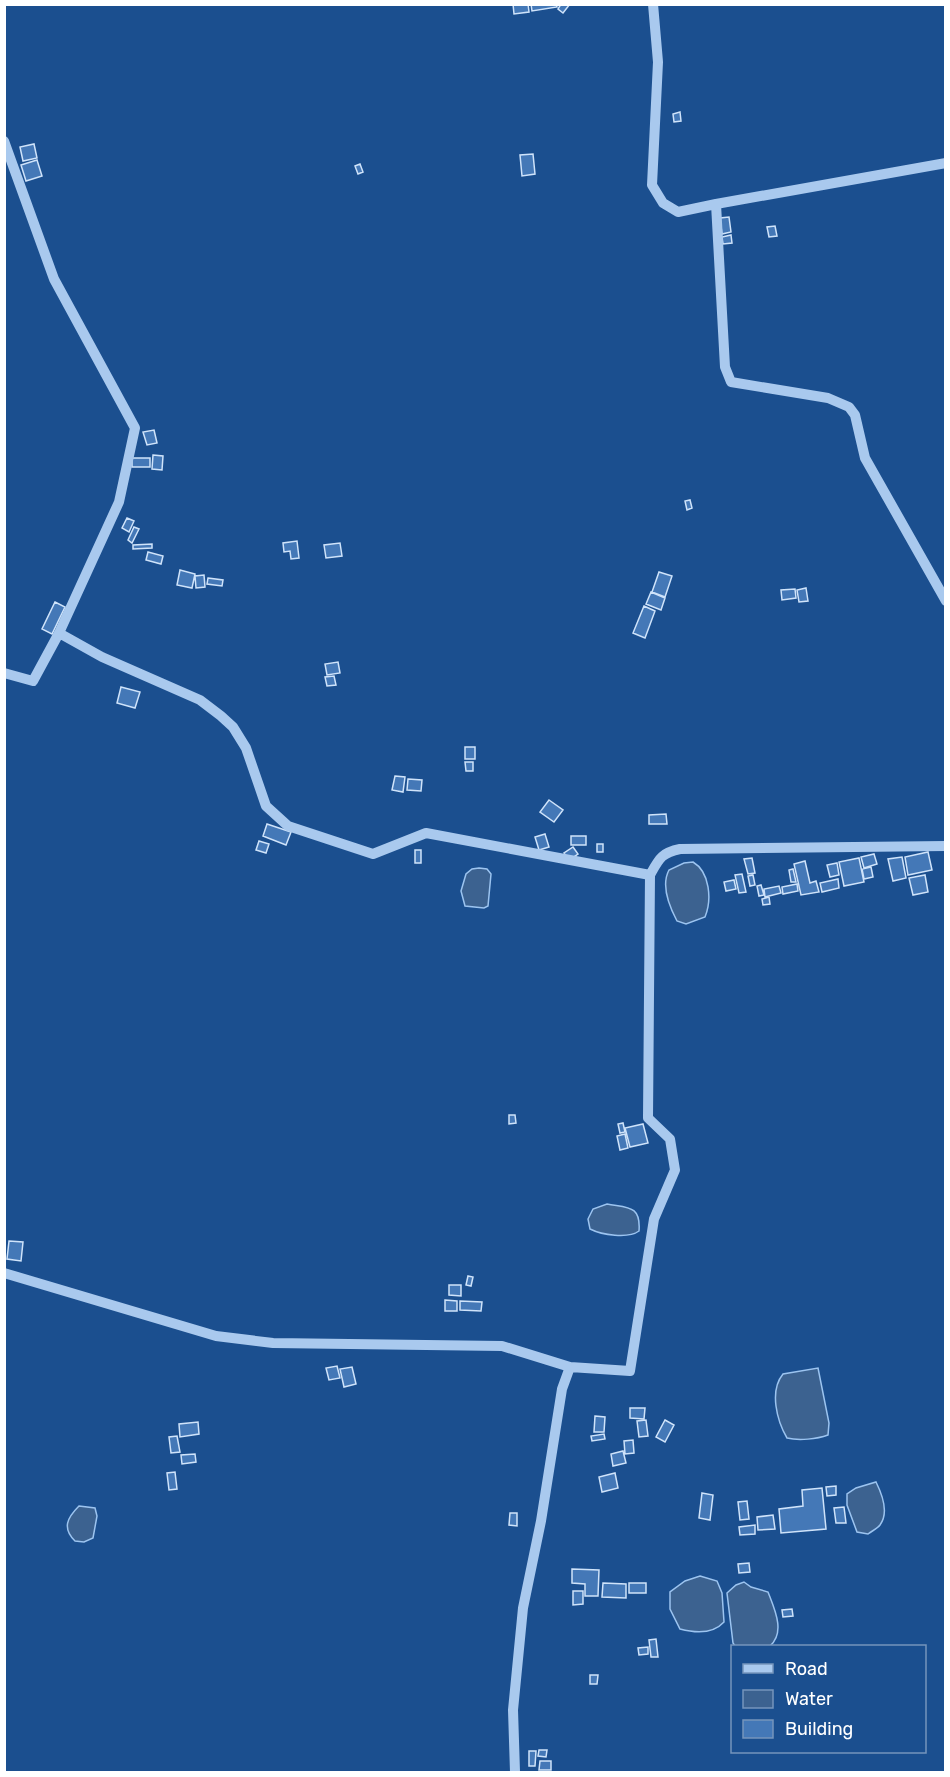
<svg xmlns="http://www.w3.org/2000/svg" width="950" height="1777" viewBox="0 0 950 1777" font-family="Rubik,sans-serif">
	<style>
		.water { fill: #3c6290; stroke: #9cc4f0; stroke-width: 1.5 }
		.building { fill: #4478b7; stroke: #cfe3fa; stroke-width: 1.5 }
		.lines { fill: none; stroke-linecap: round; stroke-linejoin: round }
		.minor { stroke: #a9c9ee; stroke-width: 10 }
	</style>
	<rect width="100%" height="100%" fill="#1b4f8f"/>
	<path class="water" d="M 693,862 C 710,872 712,900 705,917 L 686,924 L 677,921 C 669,906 661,885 669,870 L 684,863 Z
		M 479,868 L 487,869 L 491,874 L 488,906 L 484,908 L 465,906 L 461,891 L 466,874 L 472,869 Z
		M 607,1204 C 628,1208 641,1205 639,1231 C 628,1239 602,1235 590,1229 L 588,1219 L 593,1209 Z
		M 818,1368 L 829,1423 L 828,1435 C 817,1439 799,1441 787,1438 C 777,1421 769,1391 783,1374 Z
		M 876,1482 C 882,1494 889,1513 880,1525 C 878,1528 872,1531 868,1534 L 857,1532 L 847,1505 L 847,1494 L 856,1488 Z
		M 79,1506 L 95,1508 L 97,1516 L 93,1538 L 84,1542 L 75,1541 C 62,1528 67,1518 79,1506 Z
		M 700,1576 L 717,1581 L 722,1593 L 724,1622 C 713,1634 695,1633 680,1629 L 670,1609 L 670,1592 L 685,1581 Z
		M 744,1582 L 751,1587 L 768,1592 C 774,1608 786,1632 770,1646 L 735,1646 L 733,1643 L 727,1593 L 736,1585 Z"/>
	<path class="building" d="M 513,4 L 528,4 L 529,12 L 514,14 Z
		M 531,4 L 556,4 L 557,7 L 532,11 Z
		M 561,4 L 570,4 L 563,13 L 558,9 Z
		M 680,112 L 681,121 L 674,122 L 673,114 Z
		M 34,144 L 37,158 L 23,161 L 20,147 Z
		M 533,154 L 535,174 L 522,176 L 520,155 Z
		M 37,160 L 42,176 L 26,181 L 21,165 Z
		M 360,164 L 363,172 L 358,174 L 355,166 Z
		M 729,217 L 731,232 L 722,234 L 720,218 Z
		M 775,226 L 777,236 L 769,237 L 767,227 Z
		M 731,235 L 732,243 L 723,244 L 722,237 Z
		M 154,430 L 157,443 L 147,445 L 143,432 Z
		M 153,455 L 163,456 L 162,470 L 152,469 Z
		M 132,458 L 150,458 L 150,467 L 132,467 Z
		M 690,500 L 692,508 L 687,510 L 685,501 Z
		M 127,518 L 134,521 L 129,532 L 122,528 Z
		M 134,527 L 139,529 L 132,543 L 128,540 Z
		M 297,541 L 299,558 L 291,559 L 290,551 L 284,552 L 283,543 Z
		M 340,543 L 342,556 L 326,558 L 324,545 Z
		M 152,544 L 152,548 L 133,549 L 133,545 Z
		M 148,552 L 163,556 L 161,564 L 146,560 Z
		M 180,570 L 195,574 L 192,588 L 177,585 Z
		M 659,572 L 672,576 L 665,597 L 652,592 Z
		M 204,575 L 205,587 L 196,588 L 195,576 Z
		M 208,578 L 223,580 L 222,586 L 207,584 Z
		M 806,588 L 808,601 L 799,602 L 797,590 Z
		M 795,589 L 796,598 L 782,600 L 781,590 Z
		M 651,592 L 665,598 L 661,610 L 646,604 Z
		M 55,602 L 65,607 L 52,634 L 42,629 Z
		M 644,606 L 655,611 L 645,638 L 633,633 Z
		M 338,662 L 340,673 L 327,675 L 325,664 Z
		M 334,676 L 336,685 L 327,686 L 325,677 Z
		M 121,687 L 140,692 L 135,708 L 117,703 Z
		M 465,747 L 475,747 L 475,759 L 465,759 Z
		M 465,762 L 473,762 L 473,771 L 466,771 Z
		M 395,776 L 405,777 L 403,792 L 392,790 Z
		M 408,779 L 422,780 L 421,791 L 407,790 Z
		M 549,800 L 563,810 L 554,822 L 540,812 Z
		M 666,814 L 667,824 L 649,824 L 649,815 Z
		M 267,824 L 291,832 L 286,845 L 263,836 Z
		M 545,834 L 549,847 L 539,850 L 535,837 Z
		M 571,836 L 586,836 L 586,845 L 571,845 Z
		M 259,841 L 269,844 L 266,853 L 256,850 Z
		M 597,844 L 603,844 L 603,852 L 597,852 Z
		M 573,847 L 578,854 L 569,860 L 564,853 Z
		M 415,850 L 421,850 L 421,863 L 415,863 Z
		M 928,852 L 932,870 L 908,875 L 905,857 Z
		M 874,854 L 877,864 L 864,868 L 861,857 Z
		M 902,857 L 906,878 L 893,881 L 888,859 Z
		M 752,858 L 755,873 L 748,874 L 744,859 Z
		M 859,858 L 864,882 L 844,886 L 839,862 Z
		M 805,861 L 810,883 L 816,881 L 819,892 L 801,895 L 794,864 Z
		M 837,863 L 839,875 L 830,877 L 827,865 Z
		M 871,867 L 873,877 L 864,879 L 862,869 Z
		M 793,869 L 796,882 L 791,882 L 789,870 Z
		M 742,874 L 746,892 L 739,893 L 735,875 Z
		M 753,875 L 755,885 L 750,886 L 748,876 Z
		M 925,875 L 928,892 L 913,895 L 909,878 Z
		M 838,879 L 839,888 L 822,892 L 820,883 Z
		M 734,880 L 736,889 L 726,891 L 724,882 Z
		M 797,884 L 798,891 L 783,894 L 782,887 Z
		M 761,885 L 764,895 L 759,896 L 757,886 Z
		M 779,886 L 781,893 L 765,897 L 764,889 Z
		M 769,897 L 770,904 L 763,905 L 762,899 Z
		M 509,1115 L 515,1115 L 516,1123 L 509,1124 Z
		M 623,1123 L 625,1132 L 620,1133 L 618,1124 Z
		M 643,1124 L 648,1143 L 630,1147 L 625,1128 Z
		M 625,1134 L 628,1148 L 620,1150 L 617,1136 Z
		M 9,1241 L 23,1242 L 21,1261 L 7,1259 Z
		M 468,1276 L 473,1277 L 471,1286 L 466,1285 Z
		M 449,1285 L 461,1285 L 461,1296 L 449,1295 Z
		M 445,1300 L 457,1301 L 457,1311 L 445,1311 Z
		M 460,1301 L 482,1302 L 481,1311 L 460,1310 Z
		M 337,1366 L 340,1378 L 329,1380 L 326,1368 Z
		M 352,1367 L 356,1384 L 344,1387 L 340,1369 Z
		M 630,1408 L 645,1408 L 644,1419 L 630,1418 Z
		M 595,1416 L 605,1417 L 604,1432 L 594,1432 Z
		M 646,1420 L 648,1436 L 639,1437 L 637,1421 Z
		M 665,1420 L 674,1425 L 665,1442 L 656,1437 Z
		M 198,1422 L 199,1434 L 180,1437 L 179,1424 Z
		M 604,1434 L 605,1439 L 592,1441 L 591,1436 Z
		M 177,1436 L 180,1452 L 171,1453 L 169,1437 Z
		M 633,1440 L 634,1453 L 625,1454 L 624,1441 Z
		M 623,1451 L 626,1463 L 613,1466 L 611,1454 Z
		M 195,1454 L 196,1462 L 182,1464 L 181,1455 Z
		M 175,1472 L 177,1489 L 169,1490 L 167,1473 Z
		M 615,1473 L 618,1488 L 602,1492 L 599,1477 Z
		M 836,1486 L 836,1495 L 827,1496 L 826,1487 Z
		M 822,1488 L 826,1529 L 781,1533 L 779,1509 L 803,1506 L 802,1490 Z
		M 702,1493 L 713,1495 L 710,1520 L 699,1518 Z
		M 747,1501 L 749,1519 L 740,1520 L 738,1502 Z
		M 844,1507 L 846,1523 L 836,1523 L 834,1508 Z
		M 510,1513 L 517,1513 L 517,1526 L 509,1525 Z
		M 773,1515 L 775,1529 L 758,1530 L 757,1517 Z
		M 755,1525 L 755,1534 L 740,1535 L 739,1527 Z
		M 749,1563 L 750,1572 L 739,1573 L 738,1564 Z
		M 572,1569 L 599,1570 L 598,1596 L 585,1596 L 585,1584 L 572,1583 Z
		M 603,1583 L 626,1584 L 626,1598 L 602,1597 Z
		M 629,1583 L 646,1583 L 646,1593 L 629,1593 Z
		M 573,1591 L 583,1591 L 583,1604 L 573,1605 Z
		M 792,1609 L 793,1616 L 783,1617 L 782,1610 Z
		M 656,1639 L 658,1657 L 651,1657 L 649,1640 Z
		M 648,1647 L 648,1654 L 639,1655 L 638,1648 Z
		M 590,1675 L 598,1675 L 597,1684 L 590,1684 Z
		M 539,1750 L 547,1750 L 546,1757 L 538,1756 Z
		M 529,1751 L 536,1751 L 535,1766 L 529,1766 Z
		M 540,1761 L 551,1761 L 551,1770 L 539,1770 Z"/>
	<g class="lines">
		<path class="minor" d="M 653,4 L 658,62 L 652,185 L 663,203 L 678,212 L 716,204 L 725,367 L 731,382 L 828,398 L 849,407 L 855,415 L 865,458 L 946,601
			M 4,141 L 54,279 L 135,428 L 119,502 L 59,633 L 33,681 L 4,673
			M 716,204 L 946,163
			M 59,633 L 102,657 L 200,700 L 221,716 L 233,727 L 246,748 L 266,806 L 288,826 L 373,854 L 426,833 L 650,875 L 648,1118 L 670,1139 L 675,1170 L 654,1219 L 630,1371 L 570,1367 L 562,1389 L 541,1521 L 523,1608 L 513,1710 L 515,1772
			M 650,875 C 659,859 661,853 680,849 L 946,846
			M 4,1273 L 216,1336 L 273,1343 L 502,1346 L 570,1367"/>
	</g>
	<rect width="950" height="1777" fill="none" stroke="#ffffff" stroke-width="12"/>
	<rect x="731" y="1645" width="195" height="108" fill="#1b4f8f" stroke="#7695bc" stroke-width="1.5"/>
	<rect x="743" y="1664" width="30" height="9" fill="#a9c9ee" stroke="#7695bc" stroke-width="1.5"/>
	<text x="785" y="1675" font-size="18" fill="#ffffff">Road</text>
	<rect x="743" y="1690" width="30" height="18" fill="#3c6290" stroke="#7695bc" stroke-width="1.5"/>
	<text x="785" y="1705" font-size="18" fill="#ffffff">Water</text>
	<rect x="743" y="1720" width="30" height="18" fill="#4478b7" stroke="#7695bc" stroke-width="1.5"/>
	<text x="785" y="1735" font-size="18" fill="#ffffff">Building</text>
</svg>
